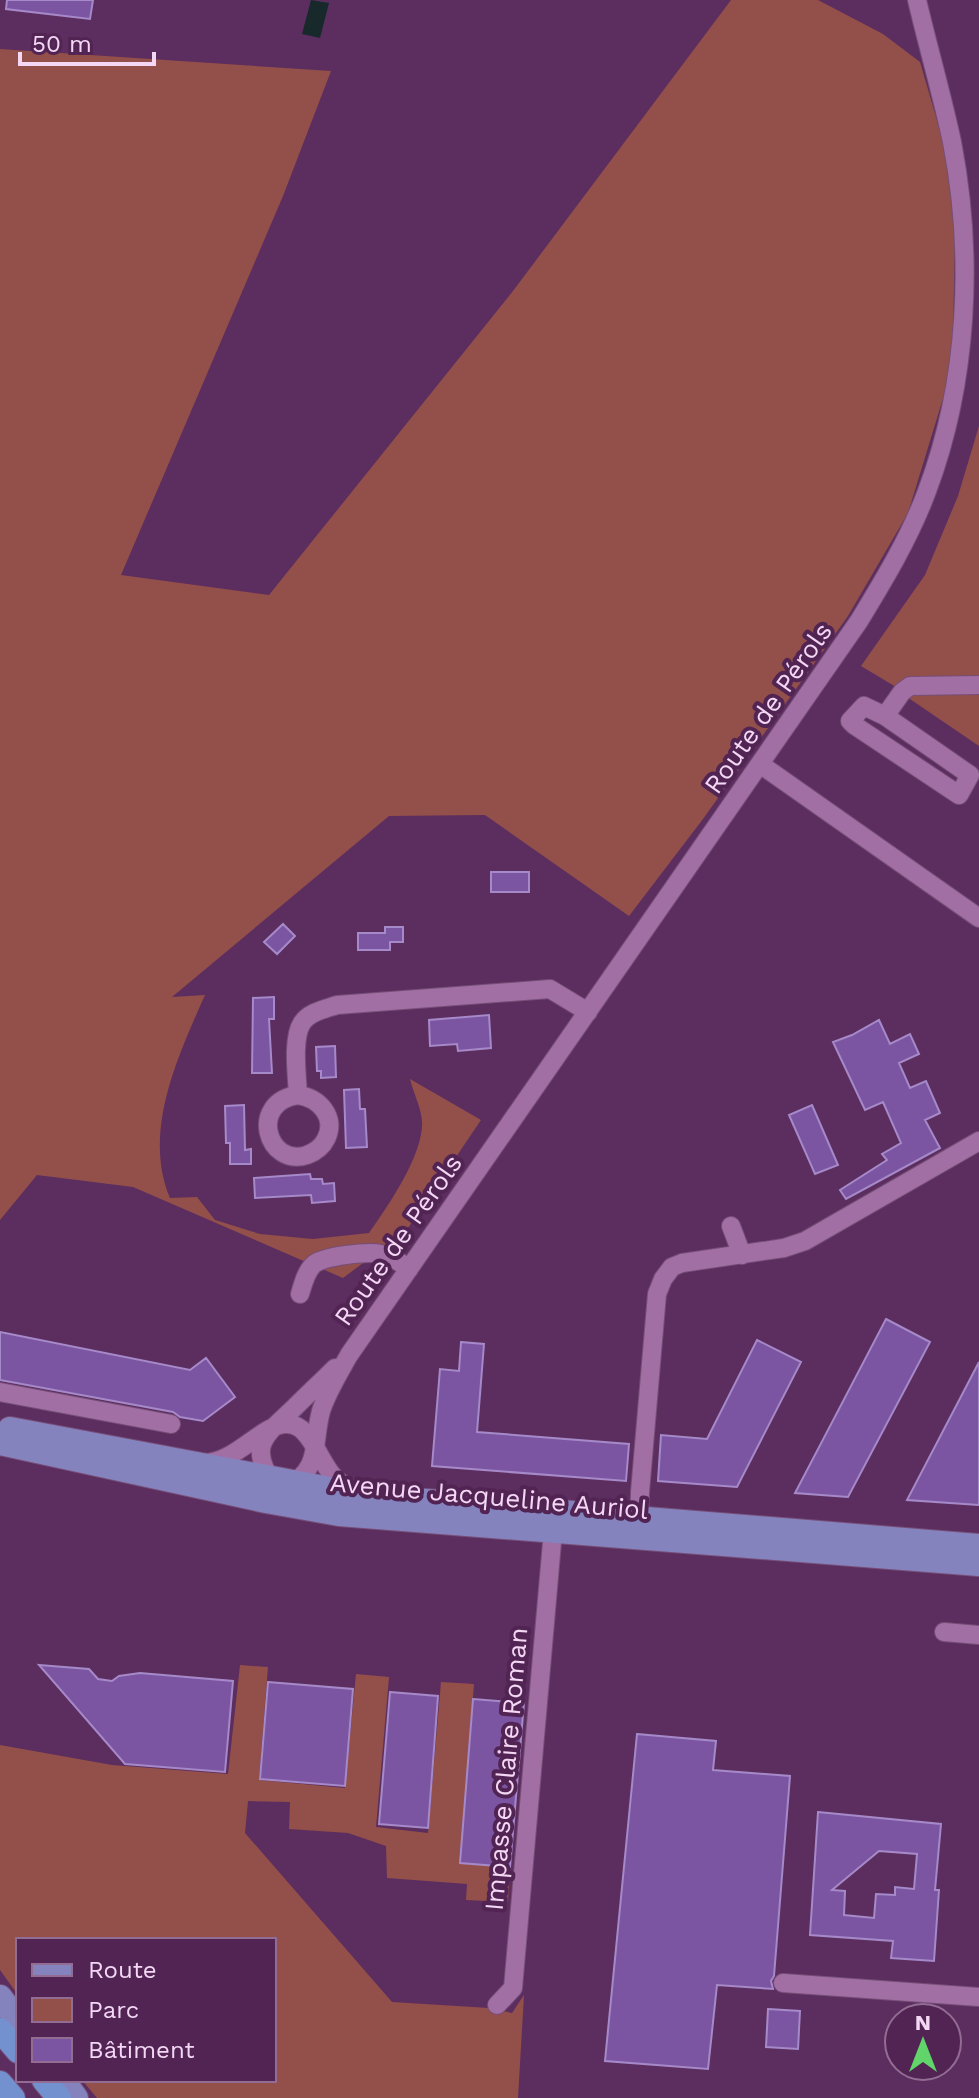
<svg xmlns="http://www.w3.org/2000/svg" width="979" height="2098" viewBox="0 0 979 2098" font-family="'Work Sans',sans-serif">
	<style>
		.green { fill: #934f4a }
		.water { fill: #17292b }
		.building { fill: #7b55a2; stroke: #a689c8; stroke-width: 2; fill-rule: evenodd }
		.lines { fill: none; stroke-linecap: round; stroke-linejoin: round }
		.minor-casing { stroke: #764e78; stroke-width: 20 }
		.major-casing { stroke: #764e78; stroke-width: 26 }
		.highway-casing { stroke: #764e78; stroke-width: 26 }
		.minor { stroke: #a16fa4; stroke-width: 18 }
		.major { stroke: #8583be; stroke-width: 24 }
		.highway { stroke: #7390cf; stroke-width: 24 }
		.labels { text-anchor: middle; stroke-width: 8; stroke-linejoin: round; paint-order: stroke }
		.street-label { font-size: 26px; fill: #f3d7f4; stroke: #512453 }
	</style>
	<rect width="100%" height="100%" fill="#5c2e5f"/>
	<path class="green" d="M 731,0 L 818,0 L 883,34 L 920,62 L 950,165 L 955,237 L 953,337 L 945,392 L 908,513 L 848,616 L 703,819 L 629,916 L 485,815 L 389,816 L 172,997 L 205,995 C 178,1056 142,1132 170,1198 L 197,1197 L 215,1220 L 260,1234 L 313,1239 L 369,1233 C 388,1206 424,1154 422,1121 C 421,1107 413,1092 410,1079 L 481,1120 L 406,1231 L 343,1278 L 133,1187 L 37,1175 L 0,1220 L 0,49 L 331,71 L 283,196 L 121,575 L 269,595 L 513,291 Z
		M 979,426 L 979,679 L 896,687 L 861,666 L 925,575 L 958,496 Z
		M 979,692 L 979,746 L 907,697 L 916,694 Z
		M 240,1665 L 268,1667 L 259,1780 L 345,1788 L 356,1674 L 389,1677 L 376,1827 L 428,1833 L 441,1682 L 474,1684 L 460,1862 L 510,1867 L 508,1902 L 466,1900 L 467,1884 L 387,1878 L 386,1846 L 348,1833 L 289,1829 L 290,1802 L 248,1801 L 245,1833 L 392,2002 L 489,2008 L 512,2013 L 524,1995 L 518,2098 L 97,2098 L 82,2080 L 274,2080 L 274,1940 L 18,1940 L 18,1995 L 0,1970 L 0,1745 L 112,1765 L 228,1774 Z"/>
	<path class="water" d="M 311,0 L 329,3 L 320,38 L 302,34 Z"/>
	<path class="building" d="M 7,0 L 93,0 L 90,19 L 6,9 Z
		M 491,872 L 529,872 L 529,892 L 491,892 Z
		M 283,924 L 295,936 L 277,954 L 264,942 Z
		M 385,927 L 403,927 L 403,942 L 390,942 L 390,950 L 358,950 L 358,933 L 385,933 Z
		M 274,997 L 274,1019 L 269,1019 L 272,1073 L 252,1073 L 253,998 Z
		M 489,1015 L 491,1048 L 458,1051 L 457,1044 L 430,1046 L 429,1020 Z
		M 879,1020 L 890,1044 L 910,1034 L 919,1054 L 899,1063 L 910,1088 L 926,1081 L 940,1113 L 925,1120 L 940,1148 L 846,1199 L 840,1190 L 887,1160 L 882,1154 L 901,1143 L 883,1102 L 865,1110 L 833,1042 L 852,1035 Z
		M 335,1046 L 336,1077 L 321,1078 L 321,1071 L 317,1071 L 316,1047 Z
		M 359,1089 L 360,1109 L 365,1109 L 367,1147 L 346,1148 L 344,1090 Z
		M 244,1105 L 245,1150 L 251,1149 L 251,1164 L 230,1164 L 230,1143 L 226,1143 L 225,1106 Z
		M 812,1105 L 838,1165 L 815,1174 L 789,1115 Z
		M 310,1174 L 311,1179 L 322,1179 L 323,1184 L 334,1183 L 335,1201 L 312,1203 L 311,1195 L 255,1198 L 254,1178 Z
		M 886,1319 L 930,1342 L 848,1497 L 795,1493 Z
		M 0,1332 L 190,1370 L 206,1358 L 235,1397 L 203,1421 L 180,1417 L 173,1412 L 0,1380 Z
		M 757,1340 L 801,1362 L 737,1487 L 658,1481 L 661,1435 L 707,1439 Z
		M 461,1342 L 484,1344 L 477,1432 L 629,1444 L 626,1481 L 432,1466 L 440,1369 L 459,1371 Z
		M 979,1362 L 979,1505 L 907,1500 Z
		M 39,1665 L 89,1669 L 98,1679 L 112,1681 L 119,1676 L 140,1673 L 233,1681 L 225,1772 L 125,1764 Z
		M 268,1682 L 353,1689 L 345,1786 L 260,1779 Z
		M 390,1692 L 438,1696 L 428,1828 L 379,1824 Z
		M 473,1699 L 524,1703 L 510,1867 L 460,1863 Z
		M 637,1734 L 716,1741 L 713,1770 L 790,1776 L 774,1976 L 771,1981 L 773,1989 L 717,1985 L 708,2069 L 605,2061 Z
		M 818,1812 L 941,1824 L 935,1890 L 939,1890 L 934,1961 L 891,1958 L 893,1941 L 810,1935 ZM 879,1851 L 917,1854 L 914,1889 L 895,1887 L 895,1895 L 876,1894 L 874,1918 L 844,1915 L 845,1891 L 832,1890 Z
		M 768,2009 L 800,2011 L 798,2049 L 766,2047 Z"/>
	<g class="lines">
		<defs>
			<path id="minor" d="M 864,706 L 885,716 L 970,775 L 959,795 L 854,725 L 850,721 Z
				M 885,716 L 902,692 L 910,686 L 979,685
				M 760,764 L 979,918
				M 298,1095 C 248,1102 267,1168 307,1155 C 315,1152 322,1147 326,1139 C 337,1117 319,1098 298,1095 C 297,1076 292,1038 302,1023 C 309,1012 325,1009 337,1005 L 550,989 L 588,1012
				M 731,1226 L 742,1255
				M 300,1294 C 303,1284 306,1272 313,1265 C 322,1256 369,1251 381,1254 C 392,1256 401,1263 409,1269
				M 0,1392 L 171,1424
				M 203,1463 C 228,1463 247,1442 268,1430 C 307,1406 315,1457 334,1477 C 340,1483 347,1487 355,1490
				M 274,1484 C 246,1445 267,1434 295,1407 C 308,1394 322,1381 335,1368
				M 287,1487 C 322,1468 312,1444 321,1411 C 327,1392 339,1373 349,1355 L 859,621 C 884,580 910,537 927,491 C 968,382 974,256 952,142 C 942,95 928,47 917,0
				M 639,1531 L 640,1492 L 657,1294 L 663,1279 L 672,1267 L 682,1263 L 784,1248 L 805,1241 L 979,1141
				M 944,1632 L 979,1635
				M 783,1983 L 979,1997
				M 497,2005 L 513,1988 L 553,1531"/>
			<path id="major" d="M 10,1429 L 335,1490 L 389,1498 L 979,1546
				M 0,1443 L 266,1501 L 339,1514 L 979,1564
				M 0,1997 L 18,2021
				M 63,2080 L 76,2098"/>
			<path id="highway" d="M 0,2030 L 18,2051
				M 44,2080 L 59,2098
				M 0,2083 L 13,2098"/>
		</defs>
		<use href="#minor" class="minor-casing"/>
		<use href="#major" class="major-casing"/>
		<use href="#highway" class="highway-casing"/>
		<use href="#minor" class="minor"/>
		<use href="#major" class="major"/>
		<use href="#highway" class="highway"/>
	</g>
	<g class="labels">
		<g class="street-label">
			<text transform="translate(768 708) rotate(-55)" y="9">Route de Pérols</text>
			<text transform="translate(398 1240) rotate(-55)" y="9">Route de Pérols</text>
			<text transform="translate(489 1496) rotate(5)" y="9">Avenue Jacqueline Auriol</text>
			<text transform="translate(506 1769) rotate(-85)" y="9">Impasse Claire Roman</text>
		</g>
	</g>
	<rect x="16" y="1938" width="260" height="144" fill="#512453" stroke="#926c93" stroke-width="2"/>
	<rect x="32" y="1964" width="40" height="12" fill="#8583be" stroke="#926c93" stroke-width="2"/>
	<text x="88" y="1978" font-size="24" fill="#f3d7f4">Route</text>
	<rect x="32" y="1998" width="40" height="24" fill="#934f4a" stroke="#926c93" stroke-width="2"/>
	<text x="88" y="2018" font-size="24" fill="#f3d7f4">Parc</text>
	<rect x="32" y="2038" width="40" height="24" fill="#7b55a2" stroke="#926c93" stroke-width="2"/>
	<text x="88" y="2058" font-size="24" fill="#f3d7f4">Bâtiment</text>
	<g transform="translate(923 2042)"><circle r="38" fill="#512453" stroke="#926c93" stroke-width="2"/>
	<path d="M0-6L14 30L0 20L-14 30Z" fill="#61d46a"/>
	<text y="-12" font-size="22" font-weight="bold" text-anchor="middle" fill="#f3d7f4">N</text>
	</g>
	<path d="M20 52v12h134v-12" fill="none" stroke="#f3d7f4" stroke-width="4"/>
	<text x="32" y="52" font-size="24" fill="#f3d7f4" stroke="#512453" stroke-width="6" paint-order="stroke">50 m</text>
</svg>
